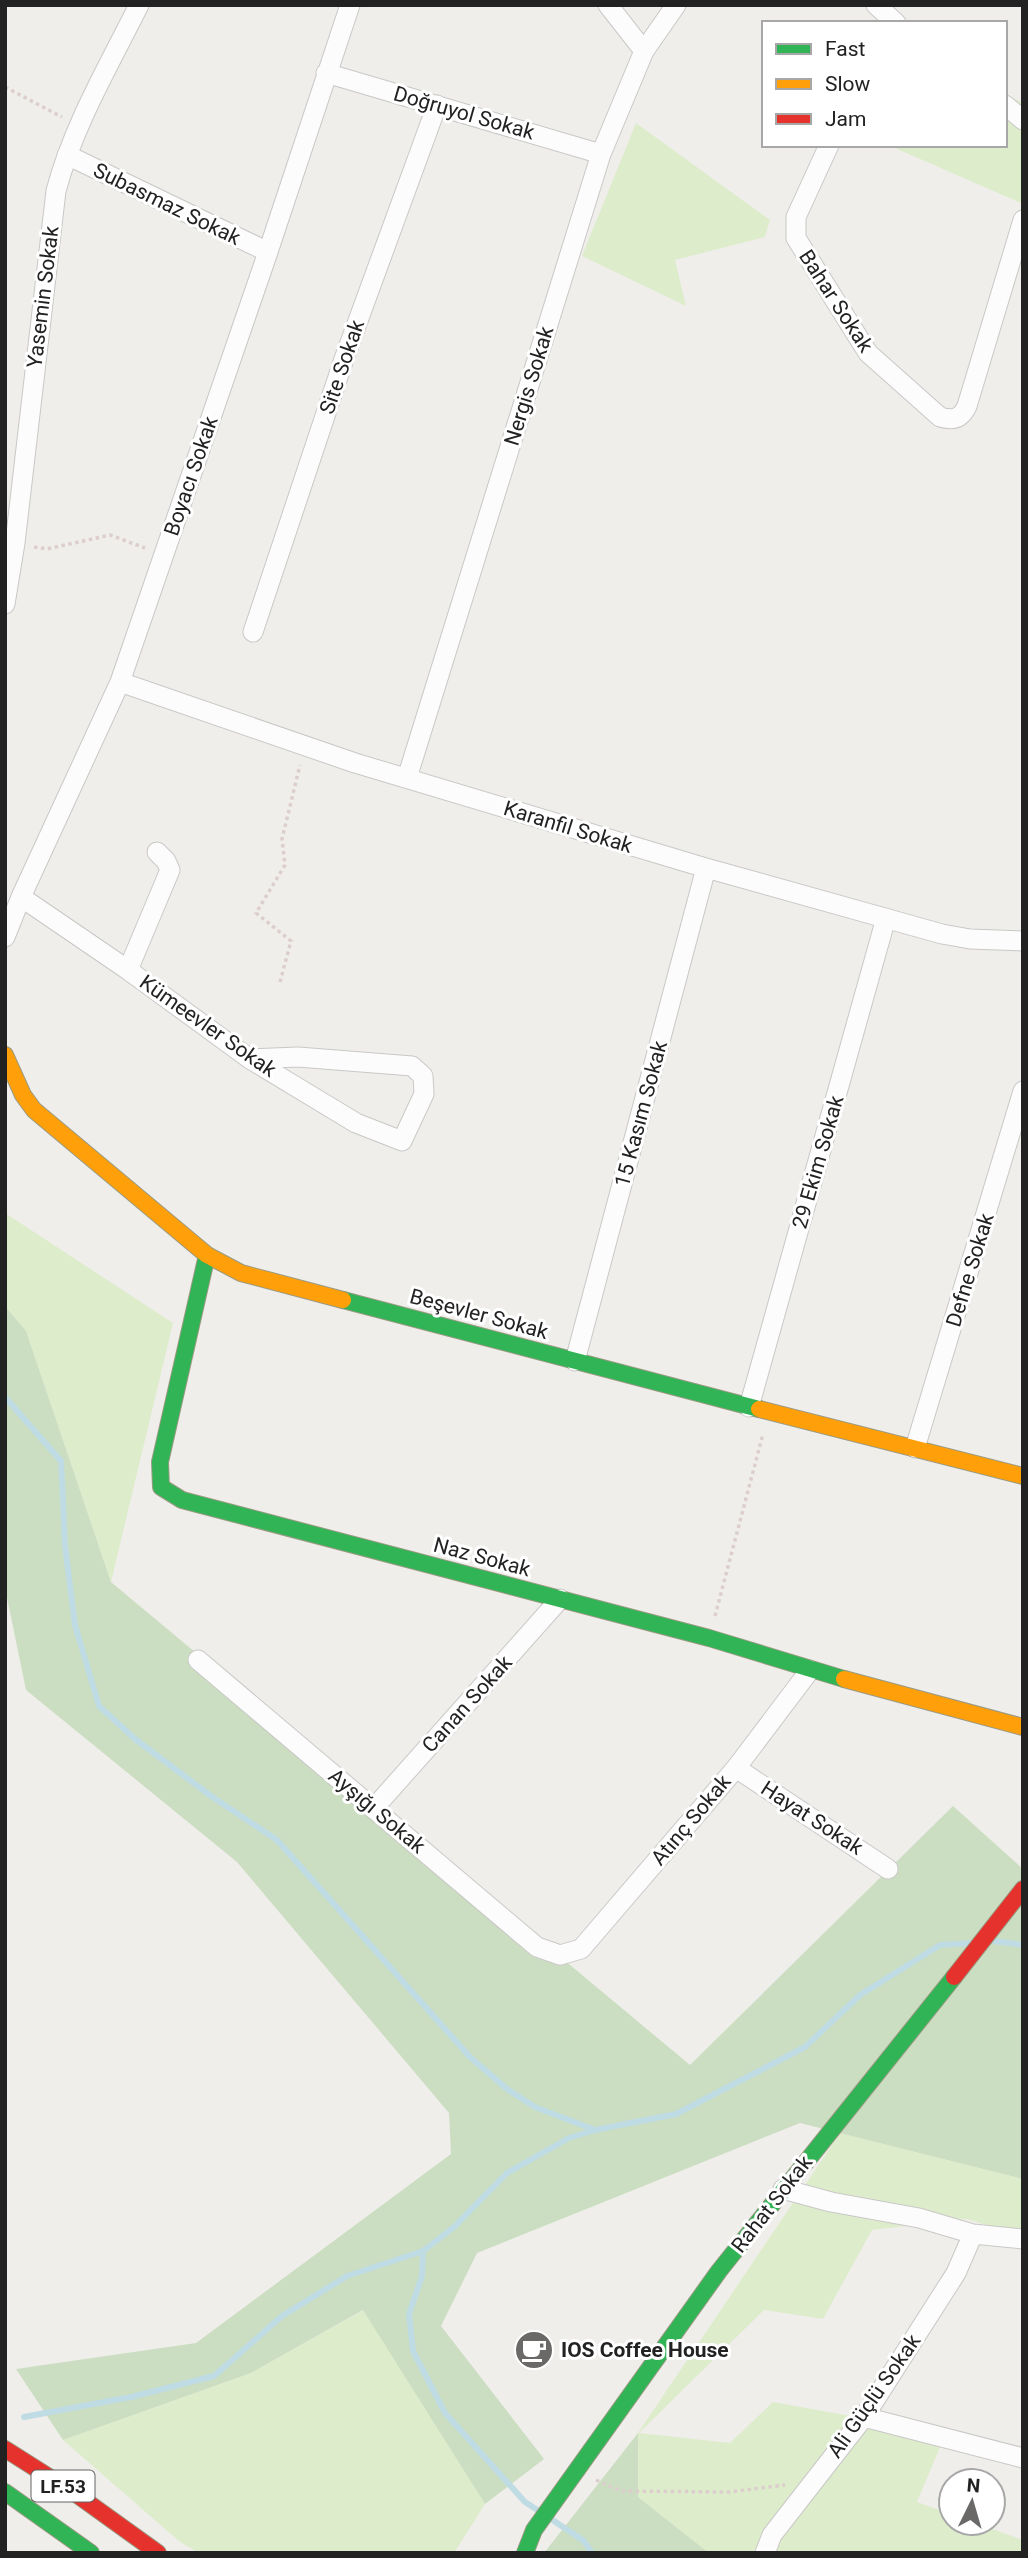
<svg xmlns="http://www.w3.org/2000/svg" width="1028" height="2558" viewBox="0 0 1028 2558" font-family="Roboto,sans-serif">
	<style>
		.grass { fill: #ddeccb }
		.forest { fill: #cbdec1 }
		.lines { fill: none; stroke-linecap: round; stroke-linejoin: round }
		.stream { stroke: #bfdbe3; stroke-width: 6 }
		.street-casing { stroke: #c9c8c7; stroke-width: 21 }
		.fast-casing { stroke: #999a82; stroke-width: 18 }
		.slow-casing { stroke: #999a82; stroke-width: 18 }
		.jam-casing { stroke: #999a82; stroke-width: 18 }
		.path { stroke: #dccecd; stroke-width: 3.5; stroke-dasharray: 3.5 3.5; stroke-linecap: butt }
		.street { stroke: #fdfcfc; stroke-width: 19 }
		.fast { stroke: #30b455; stroke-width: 16 }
		.slow { stroke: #ff9f0a; stroke-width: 16 }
		.jam { stroke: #e5322d; stroke-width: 16 }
		.labels { text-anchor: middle; stroke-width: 6; stroke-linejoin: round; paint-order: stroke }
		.shield { fill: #fff; stroke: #646464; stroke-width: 2 }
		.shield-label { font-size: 19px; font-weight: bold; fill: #222 }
		.street-label { font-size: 21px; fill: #222; stroke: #fff }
		.poi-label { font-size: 21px; font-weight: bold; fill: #222; stroke: #fff; text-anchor: start }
	</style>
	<rect width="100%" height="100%" fill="#f0eeeb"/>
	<path class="grass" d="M 1005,96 L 1023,102 L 1023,204 L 888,145 L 1005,145 Z
		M 636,123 L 770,220 L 765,237 L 675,260 L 686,306 L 582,256 Z
		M 5,1213 L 173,1323 L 111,1582 L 26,1331 L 5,1306 Z
		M 840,2133 L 1023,2179 L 1023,2236 L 967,2219 L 872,2230 L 823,2319 L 764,2310 L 639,2433 L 730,2443 L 773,2402 L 946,2433 L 917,2502 L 951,2514 L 951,2523 L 976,2523 L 1023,2540 L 1023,2553 L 709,2553 L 638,2497 L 638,2433 Z
		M 364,2310 L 485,2504 L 454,2553 L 199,2553 L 180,2542 L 63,2440 L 251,2373 Z"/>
	<path class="forest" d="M 5,1306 L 26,1331 L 111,1582 L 690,2065 L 953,1806 L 1023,1869 L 1023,2179 L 800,2123 L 477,2253 L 441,2326 L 544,2459 L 485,2504 L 363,2310 L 251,2373 L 63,2440 L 16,2369 L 196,2343 L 451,2154 L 449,2113 L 237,1862 L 26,1690 L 5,1588 Z
		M 638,2433 L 638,2497 L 709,2553 L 544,2553 Z"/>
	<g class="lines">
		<path class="stream" d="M 5,1397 L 61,1461 L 65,1545 L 75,1625 L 99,1706 L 135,1739 L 211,1796 L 277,1840 L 470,2057 L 507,2089 L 535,2107 L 595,2130
			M 993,1941 L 1023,1945
			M 24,2417 L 131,2397 L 214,2376 L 282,2316 L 347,2276 L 423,2251
			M 539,2511 L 525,2502 L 445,2413 L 413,2351 L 409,2314 L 422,2276 L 423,2251 L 454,2227 L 507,2173 L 569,2138 L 595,2130 L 676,2114 L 805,2047 L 860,1995 L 940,1945 L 972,1943
			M 551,2519 L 584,2541 L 592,2553"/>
		<defs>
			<path id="street" d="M 608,5 L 644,51
				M 876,5 L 896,23
				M 326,73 L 601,154
				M 1005,105 L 1023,120
				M 829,145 L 796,217 L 796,238 L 868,353 L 940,417 C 953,421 961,419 967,406 L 1023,220
				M 67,155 L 268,252
				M 5,604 L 15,543 L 56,191 C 73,126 109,65 139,5
				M 253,632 L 344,359 L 437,105
				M 120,682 L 355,763 L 706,868 L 942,934 L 970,939 L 1023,941
				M 407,778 L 601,154 L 644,51 L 676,5
				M 21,897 L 128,970 L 250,1059 L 356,1123 L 402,1141 L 424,1094 L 423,1076 L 412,1066 L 298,1057 L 250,1059
				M 5,937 L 21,897 L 120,682 L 268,252 L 350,5
				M 128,970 L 170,870 L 166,861 L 157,852
				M 575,1361 L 706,868
				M 749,1407 L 886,918
				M 915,1448 L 1023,1091
				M 198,1660 L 537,1947 L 560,1955 L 581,1949 L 736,1768 L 810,1670
				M 736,1768 L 888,1869
				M 374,1808 L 560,1599
				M 783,2189 L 831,2202 L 919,2218 L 973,2234 L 1023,2239
				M 864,2417 L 1023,2458
				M 765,2553 L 772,2535 L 864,2417 L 956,2273 L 973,2234"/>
			<path id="fast" d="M 207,1255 L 160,1462 L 161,1487 L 182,1500 L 709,1638 L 844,1679
				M 343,1300 L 759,1409
				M 5,2492 L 91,2553
				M 525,2553 L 534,2530 L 719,2271 L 954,1977"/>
			<path id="slow" d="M 5,1055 L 23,1095 L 34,1110 L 207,1255 L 241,1273 L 343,1300
				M 759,1409 L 1023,1476
				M 844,1679 L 1023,1727"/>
			<path id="jam" d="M 954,1977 L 1023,1889
				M 5,2449 L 76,2494 L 158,2553"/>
		</defs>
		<use href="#street" class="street-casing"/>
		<use href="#fast" class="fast-casing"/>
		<use href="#slow" class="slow-casing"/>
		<use href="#jam" class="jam-casing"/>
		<path class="path" d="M 5,87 L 62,117
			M 34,547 L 47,549 L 110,535 L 145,548
			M 280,982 L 291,941 L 256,913 L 285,865 L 282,839 L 300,765
			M 715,1616 L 763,1434
			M 596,2480 L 621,2491 L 729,2492 L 785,2485"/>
		<use href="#street" class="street"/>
		<use href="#fast" class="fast"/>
		<use href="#slow" class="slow"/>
		<use href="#jam" class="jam"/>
	</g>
	<defs>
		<symbol id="cafe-disc" viewBox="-11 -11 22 22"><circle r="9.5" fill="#6a6968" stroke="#fff"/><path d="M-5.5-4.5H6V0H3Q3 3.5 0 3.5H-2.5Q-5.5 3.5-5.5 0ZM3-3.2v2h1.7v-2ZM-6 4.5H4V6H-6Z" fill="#fff"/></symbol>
	</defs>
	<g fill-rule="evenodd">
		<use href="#cafe-disc" x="512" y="2328" width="44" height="44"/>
	</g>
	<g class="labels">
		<rect class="shield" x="31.5" y="2470.5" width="63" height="31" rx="5"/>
		<g class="shield-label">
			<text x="63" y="2493">LF.53</text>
		</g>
		<g class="street-label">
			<text transform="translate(464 113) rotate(16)" y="7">Doğruyol Sokak</text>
			<text transform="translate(167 204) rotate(26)" y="7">Subasmaz Sokak</text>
			<text transform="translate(43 297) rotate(-83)" y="7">Yasemin Sokak</text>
			<text transform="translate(836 301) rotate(57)" y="7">Bahar Sokak</text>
			<text transform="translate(342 367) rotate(-71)" y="7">Site Sokak</text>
			<text transform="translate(529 386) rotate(-73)" y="7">Nergis Sokak</text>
			<text transform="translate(191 476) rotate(-71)" y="7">Boyacı Sokak</text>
			<text transform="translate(568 827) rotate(17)" y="7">Karanfil Sokak</text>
			<text transform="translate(208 1026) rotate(35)" y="7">Kümeevler Sokak</text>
			<text transform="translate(641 1114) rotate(-75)" y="7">15 Kasım Sokak</text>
			<text transform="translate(818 1162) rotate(-74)" y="7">29 Ekim Sokak</text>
			<text transform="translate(970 1270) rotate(-73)" y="7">Defne Sokak</text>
			<text transform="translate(479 1314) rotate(15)" y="7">Beşevler Sokak</text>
			<text transform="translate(482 1557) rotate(15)" y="7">Naz Sokak</text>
			<text transform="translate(467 1704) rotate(-48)" y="7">Canan Sokak</text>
			<text transform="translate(377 1811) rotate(40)" y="7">Ayşığı Sokak</text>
			<text transform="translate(812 1818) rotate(33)" y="7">Hayat Sokak</text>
			<text transform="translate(691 1820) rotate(-50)" y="7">Atınç Sokak</text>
			<text transform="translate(772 2204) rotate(-52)" y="7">Rahat Sokak</text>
			<text transform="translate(874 2396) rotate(-55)" y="7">Ali Güçlü Sokak</text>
		</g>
		<g class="poi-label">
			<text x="561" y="2357">IOS Coffee House</text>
		</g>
	</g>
	<rect width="1028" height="2558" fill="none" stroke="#222222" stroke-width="14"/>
	<rect x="762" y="21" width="245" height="126" fill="#ffffff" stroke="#a7a7a7" stroke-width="2"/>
	<rect x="776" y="44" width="35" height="10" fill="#30b455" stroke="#a7a7a7" stroke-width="2"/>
	<text x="825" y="56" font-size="21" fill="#222222">Fast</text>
	<rect x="776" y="79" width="35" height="10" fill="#ff9f0a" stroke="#a7a7a7" stroke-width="2"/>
	<text x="825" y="91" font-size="21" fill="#222222">Slow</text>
	<rect x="776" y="114" width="35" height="10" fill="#e5322d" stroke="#a7a7a7" stroke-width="2"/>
	<text x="825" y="126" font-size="21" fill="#222222">Jam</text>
	<g transform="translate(972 2502) rotate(5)"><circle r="33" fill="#ffffff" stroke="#a7a7a7" stroke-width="2"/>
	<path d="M0-5L12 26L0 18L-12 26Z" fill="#6a6968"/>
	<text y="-10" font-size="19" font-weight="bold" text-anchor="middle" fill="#222222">N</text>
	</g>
</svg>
